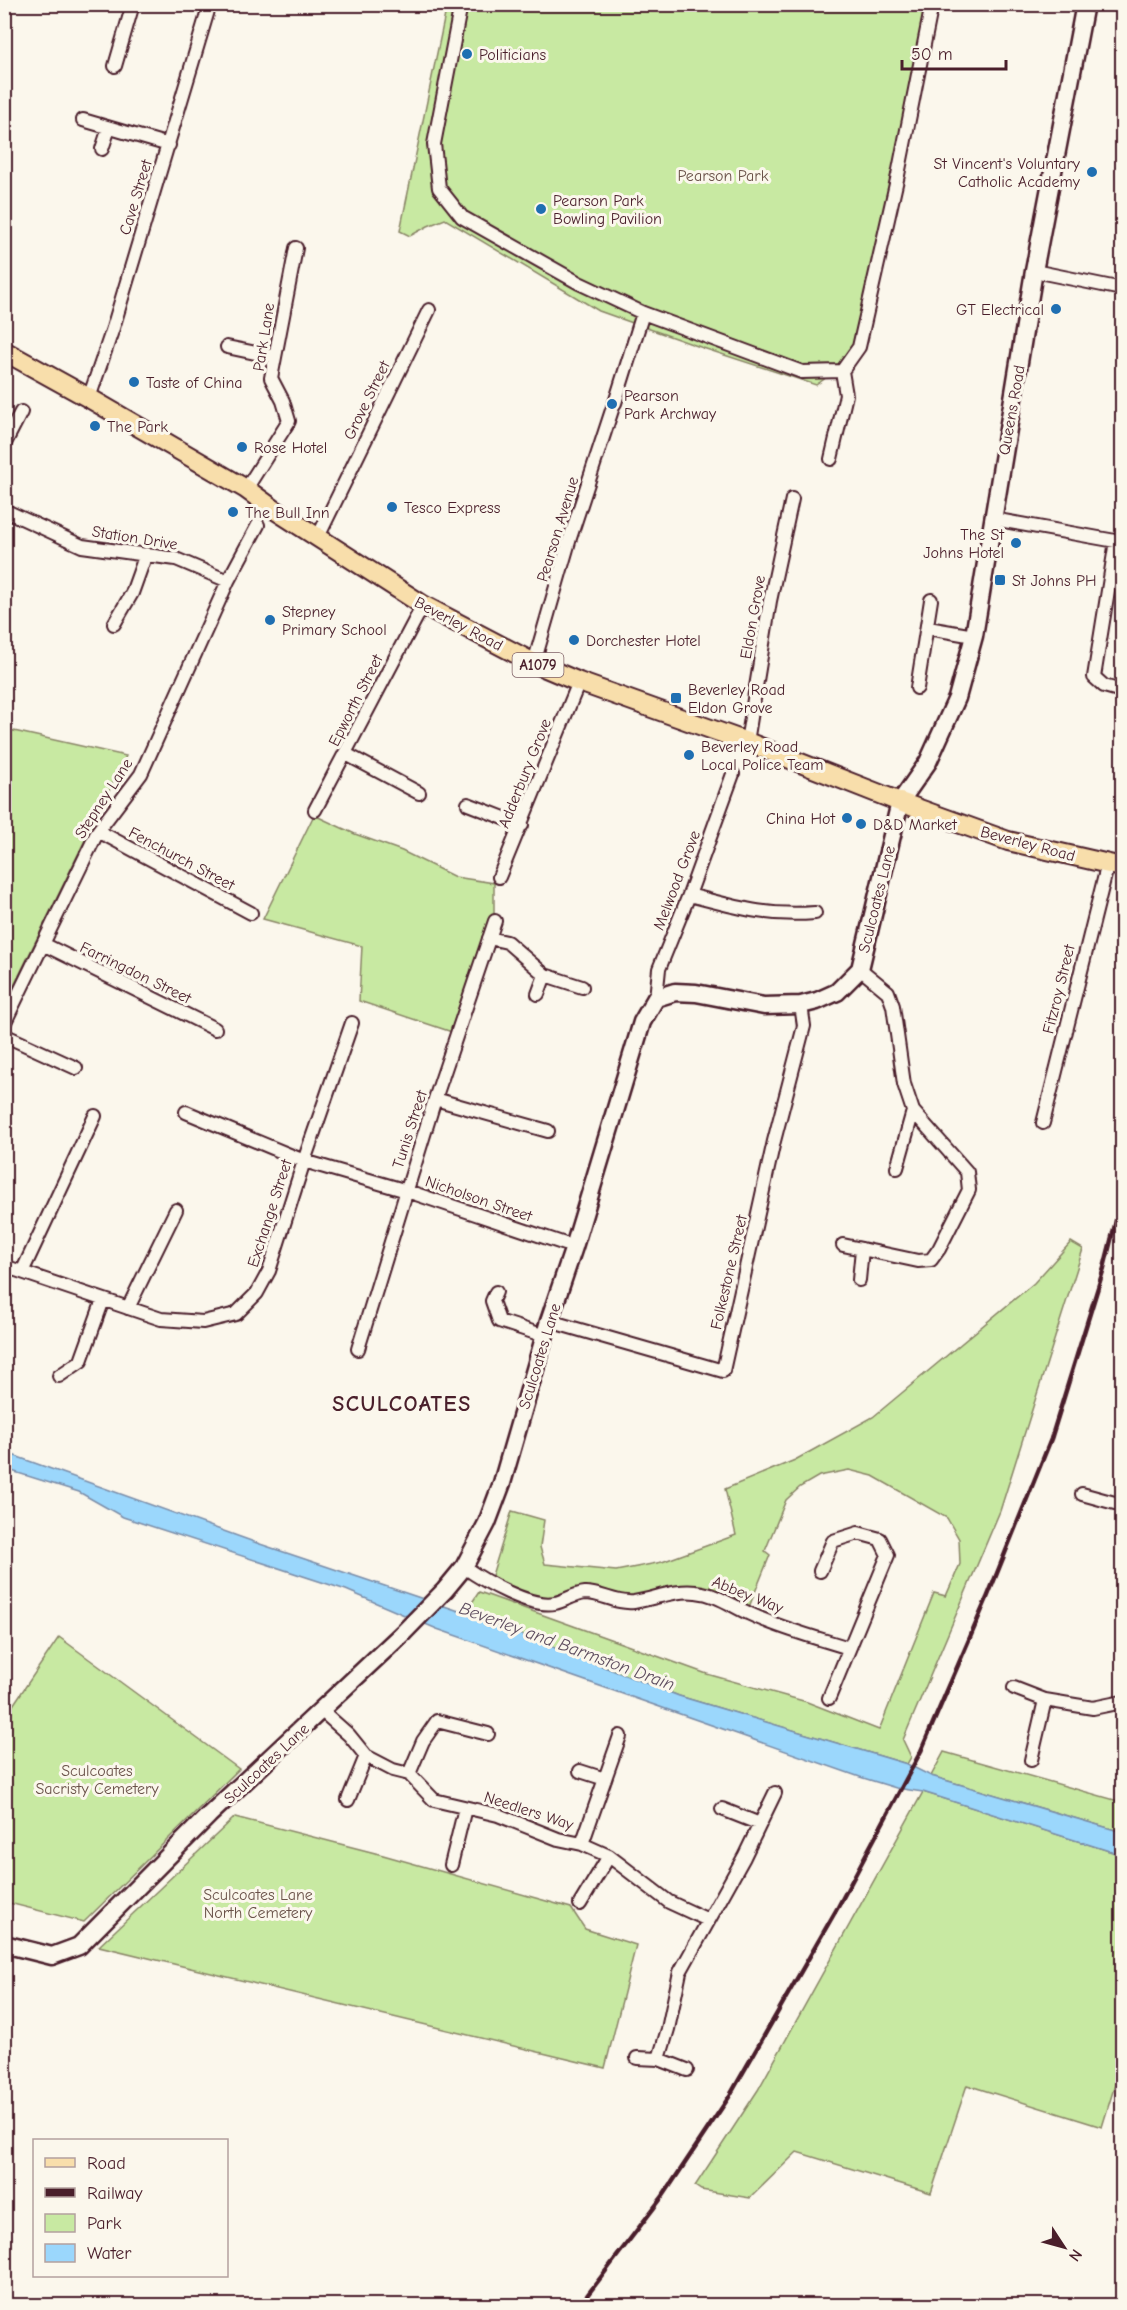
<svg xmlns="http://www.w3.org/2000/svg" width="1127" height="2310" viewBox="0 0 1127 2310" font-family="'Comic Neue',sans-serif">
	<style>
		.green { fill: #c8e9a2; stroke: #898466; stroke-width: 1.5 }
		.water { fill: #9bd7fc; stroke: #7b8da8; stroke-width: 1.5 }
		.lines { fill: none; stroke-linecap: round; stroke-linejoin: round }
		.street-casing { stroke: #4a1f2b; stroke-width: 16 }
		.secondary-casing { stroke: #4a1f2b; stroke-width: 21 }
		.primary-casing { stroke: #4a1f2b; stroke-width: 22 }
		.street { stroke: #fbf7ec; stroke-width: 12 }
		.secondary { stroke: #fbf7ec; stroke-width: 16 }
		.primary { stroke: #f8deab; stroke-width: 18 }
		.rail { stroke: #4a1f2b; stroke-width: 4.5 }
		.poi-dot { fill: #1f6fb2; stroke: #fbf7ec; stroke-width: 2 }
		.labels { text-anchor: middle; stroke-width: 6; stroke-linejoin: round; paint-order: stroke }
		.shield { fill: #fbf7ec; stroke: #7f6065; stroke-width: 1.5 }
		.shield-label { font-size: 15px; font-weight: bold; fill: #4a1f2b }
		.poi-label { font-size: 16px; fill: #4a1f2b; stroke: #fbf7ec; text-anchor: start }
		.park-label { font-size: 16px; fill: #6a5249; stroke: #fbf7ec }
		.street-label { font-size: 16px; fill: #4a1f2b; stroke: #fbf7ec }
		.water-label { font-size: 18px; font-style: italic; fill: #5e4d5f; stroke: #fbf7ec }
		.district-label { font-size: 22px; font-weight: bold; letter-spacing: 1.5px; fill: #4a1f2b; stroke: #fbf7ec }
	</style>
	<rect width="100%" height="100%" fill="#fbf7ec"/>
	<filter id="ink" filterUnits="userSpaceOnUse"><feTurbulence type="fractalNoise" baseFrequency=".0167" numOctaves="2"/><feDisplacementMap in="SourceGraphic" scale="12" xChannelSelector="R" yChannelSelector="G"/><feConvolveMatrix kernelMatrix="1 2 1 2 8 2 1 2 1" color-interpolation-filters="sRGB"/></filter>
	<g filter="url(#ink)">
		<path class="green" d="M 447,5 L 932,5 L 867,336 L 840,368 L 816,385 L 703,348 L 599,311 L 445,219 L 428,226 L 410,236 L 400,231 Z
			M 5,729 L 126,756 L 5,1004 L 4,729 Z
			M 314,815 L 355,834 L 402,851 L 455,877 L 494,883 L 494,917 L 455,1033 L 359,1001 L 362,946 L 263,919 Z
			M 1071,1242 L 1083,1249 L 1000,1511 L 903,1740 L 911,1757 L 907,1764 L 679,1696 L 465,1613 L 479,1592 L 707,1674 L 807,1702 L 879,1730 L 934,1593 L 946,1596 L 960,1564 L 959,1539 L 947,1518 L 873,1476 L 849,1470 L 819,1476 L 800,1487 L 786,1500 L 765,1551 L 770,1555 L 749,1607 L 695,1586 L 648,1598 L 606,1598 L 560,1601 L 512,1593 L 489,1585 L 512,1511 L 544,1520 L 540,1547 L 545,1564 L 616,1571 L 662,1562 L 736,1535 L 725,1489 L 795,1460 L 873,1417 L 1034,1283 Z
			M 59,1637 L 239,1769 L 84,1922 L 5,1902 L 5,1717 Z
			M 944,1752 L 1122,1802 L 1122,1832 L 931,1776 Z
			M 923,1792 L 1122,1855 L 1122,2062 L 1102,2127 L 967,2085 L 931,2193 L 797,2152 L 750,2198 L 701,2190 L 695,2186 L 758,2090 Z
			M 235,1817 L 383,1855 L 571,1908 L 585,1929 L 636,1945 L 605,2068 L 99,1946 Z"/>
		<path class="water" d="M 4,1452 L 257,1543 L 465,1613 L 679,1696 L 907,1764 L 931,1776 L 1122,1832 L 1122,1855 L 923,1792 L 896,1788 L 860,1777 L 437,1629 L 346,1590 L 123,1517 L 79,1492 L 5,1469 Z"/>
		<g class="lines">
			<defs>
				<path id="street" d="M 461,4 L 434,144 L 439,188 L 462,217 L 579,283 L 643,313 L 802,372 L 842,371 L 859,347 L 898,175 L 932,4
					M 115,66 L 133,4
					M 83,120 L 169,145
					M 102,149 L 109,128
					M 1034,271 L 1122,289
					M 227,347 L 275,357
					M 89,398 L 113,328 L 210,4
					M 615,403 L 643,313
					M 4,445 L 21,412
					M 831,459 L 846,395 L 842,371
					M 246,489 L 289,421 L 283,401 L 271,378 L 296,248
					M 4,510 L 82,546 L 176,559 L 228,581
					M 993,519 L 1121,542
					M 318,537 L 429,310
					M 1116,541 L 1094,677 L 1104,686 L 1122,691
					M 114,624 L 132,593 L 146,554
					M 928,628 L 974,636
					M 534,663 L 570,538 L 613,407
					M 917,688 L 931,600
					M 747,742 L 770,601 L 792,499
					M 346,754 L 419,793
					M 468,804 L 522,825
					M 315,810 L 423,605
					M 98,831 L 251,913
					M 499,877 L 579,682
					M 689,895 C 736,907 766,917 815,913
					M 489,938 L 507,942 L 545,975 L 582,987
					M 43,944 L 215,1029
					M 538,994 L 545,975
					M 656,998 L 659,969 L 689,895 L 733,774
					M 4,1024 L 98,831 L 141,774 L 228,581 L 258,525
					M 4,1035 L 76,1068
					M 435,1099 L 548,1131
					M 186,1112 L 304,1161 L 407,1191 L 574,1247
					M 1043,1123 L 1108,863
					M 897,1168 L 913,1111
					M 843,1245 L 918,1261 L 931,1260 L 939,1249 L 969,1190 L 967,1172 L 913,1111 L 904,1084 L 893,1006 L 888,992 L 860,969
					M 4,1266 L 161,1319 L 203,1322 L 236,1314 L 257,1293 L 269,1271 L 304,1161 L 352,1023
					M 22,1272 L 95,1116
					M 859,1280 L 862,1249
					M 496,1292 L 492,1301 L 499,1321 L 545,1336
					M 128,1308 L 176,1210
					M 549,1321 L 723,1371 L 774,1141 L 804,1026 L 801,1005
					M 358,1349 L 435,1099 L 495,921
					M 59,1376 L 81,1361 L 103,1300
					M 1082,1494 L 1122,1505
					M 464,1567 C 484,1581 530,1608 555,1603 C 565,1601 574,1594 585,1593 C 602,1593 616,1604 634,1602 C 655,1599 675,1589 696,1592 C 717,1594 732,1606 750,1614 C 782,1629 817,1638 849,1648
					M 820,1571 L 833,1541 L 858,1533 L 880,1539 L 888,1555 L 829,1698
					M 1014,1688 L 1045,1700
					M 322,1711 L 349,1735 L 366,1756 L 393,1770 L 409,1774 L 423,1741 L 437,1721 L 488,1734
					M 1031,1760 L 1045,1700 L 1093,1708 L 1122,1702
					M 580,1771 L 605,1779
					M 409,1774 L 434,1800 L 498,1815 L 558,1839 L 582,1844 L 609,1856 L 669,1902 L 708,1920
					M 348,1800 L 366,1756
					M 722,1809 L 760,1824
					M 582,1844 L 620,1736
					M 451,1865 L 465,1808
					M 580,1904 L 609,1856
					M 637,2058 L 659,2059 L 687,2070
					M 659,2059 L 668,2029 L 680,1972 L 744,1857 L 775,1793"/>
				<path id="secondary" d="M 4,1944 L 52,1956 L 79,1946 L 209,1815 L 404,1632 L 445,1590 L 464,1567 L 487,1523 L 502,1483 L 549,1321 L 574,1247 L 642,1022 L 656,998 L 675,992 L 696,993 L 764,1006 L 801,1005 L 817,1001 L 837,992 L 860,969 L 900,802 L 928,762 L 957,698 L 974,636 L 1034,271 L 1085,4"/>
				<path id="primary" d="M 4,351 L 89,398 L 246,489 L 272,508 L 423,605 L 534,663 L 579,682 L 747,742 L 900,802 L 1008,841 L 1122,867"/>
			</defs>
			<use href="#street" class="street-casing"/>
			<use href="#secondary" class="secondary-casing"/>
			<use href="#primary" class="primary-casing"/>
			<use href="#street" class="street"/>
			<use href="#secondary" class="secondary"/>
			<use href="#primary" class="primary"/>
			<path class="rail" d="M 579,2306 L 663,2196 L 729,2097 L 838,1907 L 921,1751 L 987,1598 L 1051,1439 L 1104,1268 L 1122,1197"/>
		</g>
	</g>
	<g class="poi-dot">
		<circle cx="467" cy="54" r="6"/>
		<circle cx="1092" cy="172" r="6"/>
		<circle cx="541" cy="209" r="6"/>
		<circle cx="1056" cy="309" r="6"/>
		<circle cx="134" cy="382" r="6"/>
		<circle cx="612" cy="404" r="6"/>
		<circle cx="95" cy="426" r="6"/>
		<circle cx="242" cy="447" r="6"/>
		<circle cx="392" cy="507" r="6"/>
		<circle cx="233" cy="512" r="6"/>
		<circle cx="1016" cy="543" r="6"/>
		<rect x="994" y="574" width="12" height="12" rx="3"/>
		<circle cx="270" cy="620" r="6"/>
		<circle cx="574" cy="640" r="6"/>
		<rect x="670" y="692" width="12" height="12" rx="3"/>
		<circle cx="689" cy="755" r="6"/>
		<circle cx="847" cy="818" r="6"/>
		<circle cx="861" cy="824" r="6"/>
	</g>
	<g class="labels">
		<rect class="shield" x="512.5" y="653" width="51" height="24" rx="4.5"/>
		<g class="shield-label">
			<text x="538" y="670">A1079</text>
		</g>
		<g class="poi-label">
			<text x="479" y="60">Politicians</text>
			<text x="1080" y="169" text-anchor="end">St Vincent's Voluntary<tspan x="1080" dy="18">Catholic Academy</tspan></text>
			<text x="553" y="206">Pearson Park<tspan x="553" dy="18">Bowling Pavilion</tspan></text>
			<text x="1044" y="315" text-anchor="end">GT Electrical</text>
			<text x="146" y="388">Taste of China</text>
			<text x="624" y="401">Pearson<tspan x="624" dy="18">Park Archway</tspan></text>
			<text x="107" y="432">The Park</text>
			<text x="254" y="453">Rose Hotel</text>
			<text x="404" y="513">Tesco Express</text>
			<text x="245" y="518">The Bull Inn</text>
			<text x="1004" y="540" text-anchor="end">The St<tspan x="1004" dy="18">Johns Hotel</tspan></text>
			<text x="1012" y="586">St Johns PH</text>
			<text x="282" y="617">Stepney<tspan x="282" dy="18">Primary School</tspan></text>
			<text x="586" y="646">Dorchester Hotel</text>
			<text x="688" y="695">Beverley Road<tspan x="688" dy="18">Eldon Grove</tspan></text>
			<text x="701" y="752">Beverley Road<tspan x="701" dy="18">Local Police Team</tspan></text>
			<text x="835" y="824" text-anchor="end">China Hot</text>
			<text x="873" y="830">D&amp;D Market</text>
		</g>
		<g class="park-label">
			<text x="723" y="181">Pearson Park</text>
			<text x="97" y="1776">Sculcoates<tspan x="97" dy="18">Sacristy Cemetery</tspan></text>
			<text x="258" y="1900">Sculcoates Lane<tspan x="258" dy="18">North Cemetery</tspan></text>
		</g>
		<g class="street-label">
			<text transform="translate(135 197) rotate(-73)" y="6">Cave Street</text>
			<text transform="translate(263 337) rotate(-81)" y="6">Park Lane</text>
			<text transform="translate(366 400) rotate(-64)" y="6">Grove Street</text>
			<text transform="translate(1011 410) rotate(-80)" y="6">Queens Road</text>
			<text transform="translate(557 529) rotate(-73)" y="6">Pearson Avenue</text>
			<text transform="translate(135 537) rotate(9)" y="6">Station Drive</text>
			<text transform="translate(752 617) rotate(-80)" y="6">Eldon Grove</text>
			<text transform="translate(459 623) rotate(28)" y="6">Beverley Road</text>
			<text transform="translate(355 700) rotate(-63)" y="6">Epworth Street</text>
			<text transform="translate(524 773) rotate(-68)" y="6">Adderbury Grove</text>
			<text transform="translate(103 798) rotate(-57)" y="6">Stepney Lane</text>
			<text transform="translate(1028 843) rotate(15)" y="6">Beverley Road</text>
			<text transform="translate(182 858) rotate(28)" y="6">Fenchurch Street</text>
			<text transform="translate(676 880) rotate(-69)" y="6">Melwood Grove</text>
			<text transform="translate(876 899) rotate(-76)" y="6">Sculcoates Lane</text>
			<text transform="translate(136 972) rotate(26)" y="6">Farringdon Street</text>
			<text transform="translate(1058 989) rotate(-76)" y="6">Fitzroy Street</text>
			<text transform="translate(409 1129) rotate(-72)" y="6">Tunis Street</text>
			<text transform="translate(479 1198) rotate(19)" y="6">Nicholson Street</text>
			<text transform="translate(269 1213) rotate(-72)" y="6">Exchange Street</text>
			<text transform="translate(728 1272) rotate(-77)" y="6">Folkestone Street</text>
			<text transform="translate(539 1356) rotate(-73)" y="6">Sculcoates Lane</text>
			<text transform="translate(748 1594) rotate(22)" y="6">Abbey Way</text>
			<text transform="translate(266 1763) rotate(-43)" y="6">Sculcoates Lane</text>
			<text transform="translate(529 1810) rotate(18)" y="6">Needlers Way</text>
		</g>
		<g class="water-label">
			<text transform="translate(567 1646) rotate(20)" y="6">Beverley and Barmston Drain</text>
		</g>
		<g class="district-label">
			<text x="402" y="1411">SCULCOATES</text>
		</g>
	</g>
	<rect width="1127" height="2310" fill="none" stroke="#fbf7ec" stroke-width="24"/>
	<rect x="12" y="12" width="1103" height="2286" fill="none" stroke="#4a1f2b" stroke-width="2" filter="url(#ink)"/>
	<rect x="33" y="2139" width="195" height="138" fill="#fbf7ec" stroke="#b4a19f" stroke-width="1.5"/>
	<rect x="45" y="2158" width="30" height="9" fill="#f8deab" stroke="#b4a19f" stroke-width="1.5"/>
	<text x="87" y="2169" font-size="18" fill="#4a1f2b">Road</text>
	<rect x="45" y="2188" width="30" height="9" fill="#4a1f2b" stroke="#b4a19f" stroke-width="1.5"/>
	<text x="87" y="2199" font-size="18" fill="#4a1f2b">Railway</text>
	<rect x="45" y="2214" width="30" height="18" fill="#c8e9a2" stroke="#b4a19f" stroke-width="1.5"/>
	<text x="87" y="2229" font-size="18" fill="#4a1f2b">Park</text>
	<rect x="45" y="2244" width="30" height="18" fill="#9bd7fc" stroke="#b4a19f" stroke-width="1.5"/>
	<text x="87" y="2259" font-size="18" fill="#4a1f2b">Water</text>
	<g transform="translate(1064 2247) rotate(126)" stroke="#fbf7ec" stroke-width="4.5" paint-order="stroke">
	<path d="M0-4.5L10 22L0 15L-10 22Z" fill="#4a1f2b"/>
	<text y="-9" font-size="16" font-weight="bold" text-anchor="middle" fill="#4a1f2b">N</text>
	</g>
	<path d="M902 60v9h104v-9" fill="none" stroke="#4a1f2b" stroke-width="3"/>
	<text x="911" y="60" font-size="18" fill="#4a1f2b" stroke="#fbf7ec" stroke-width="4.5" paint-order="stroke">50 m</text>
</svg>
